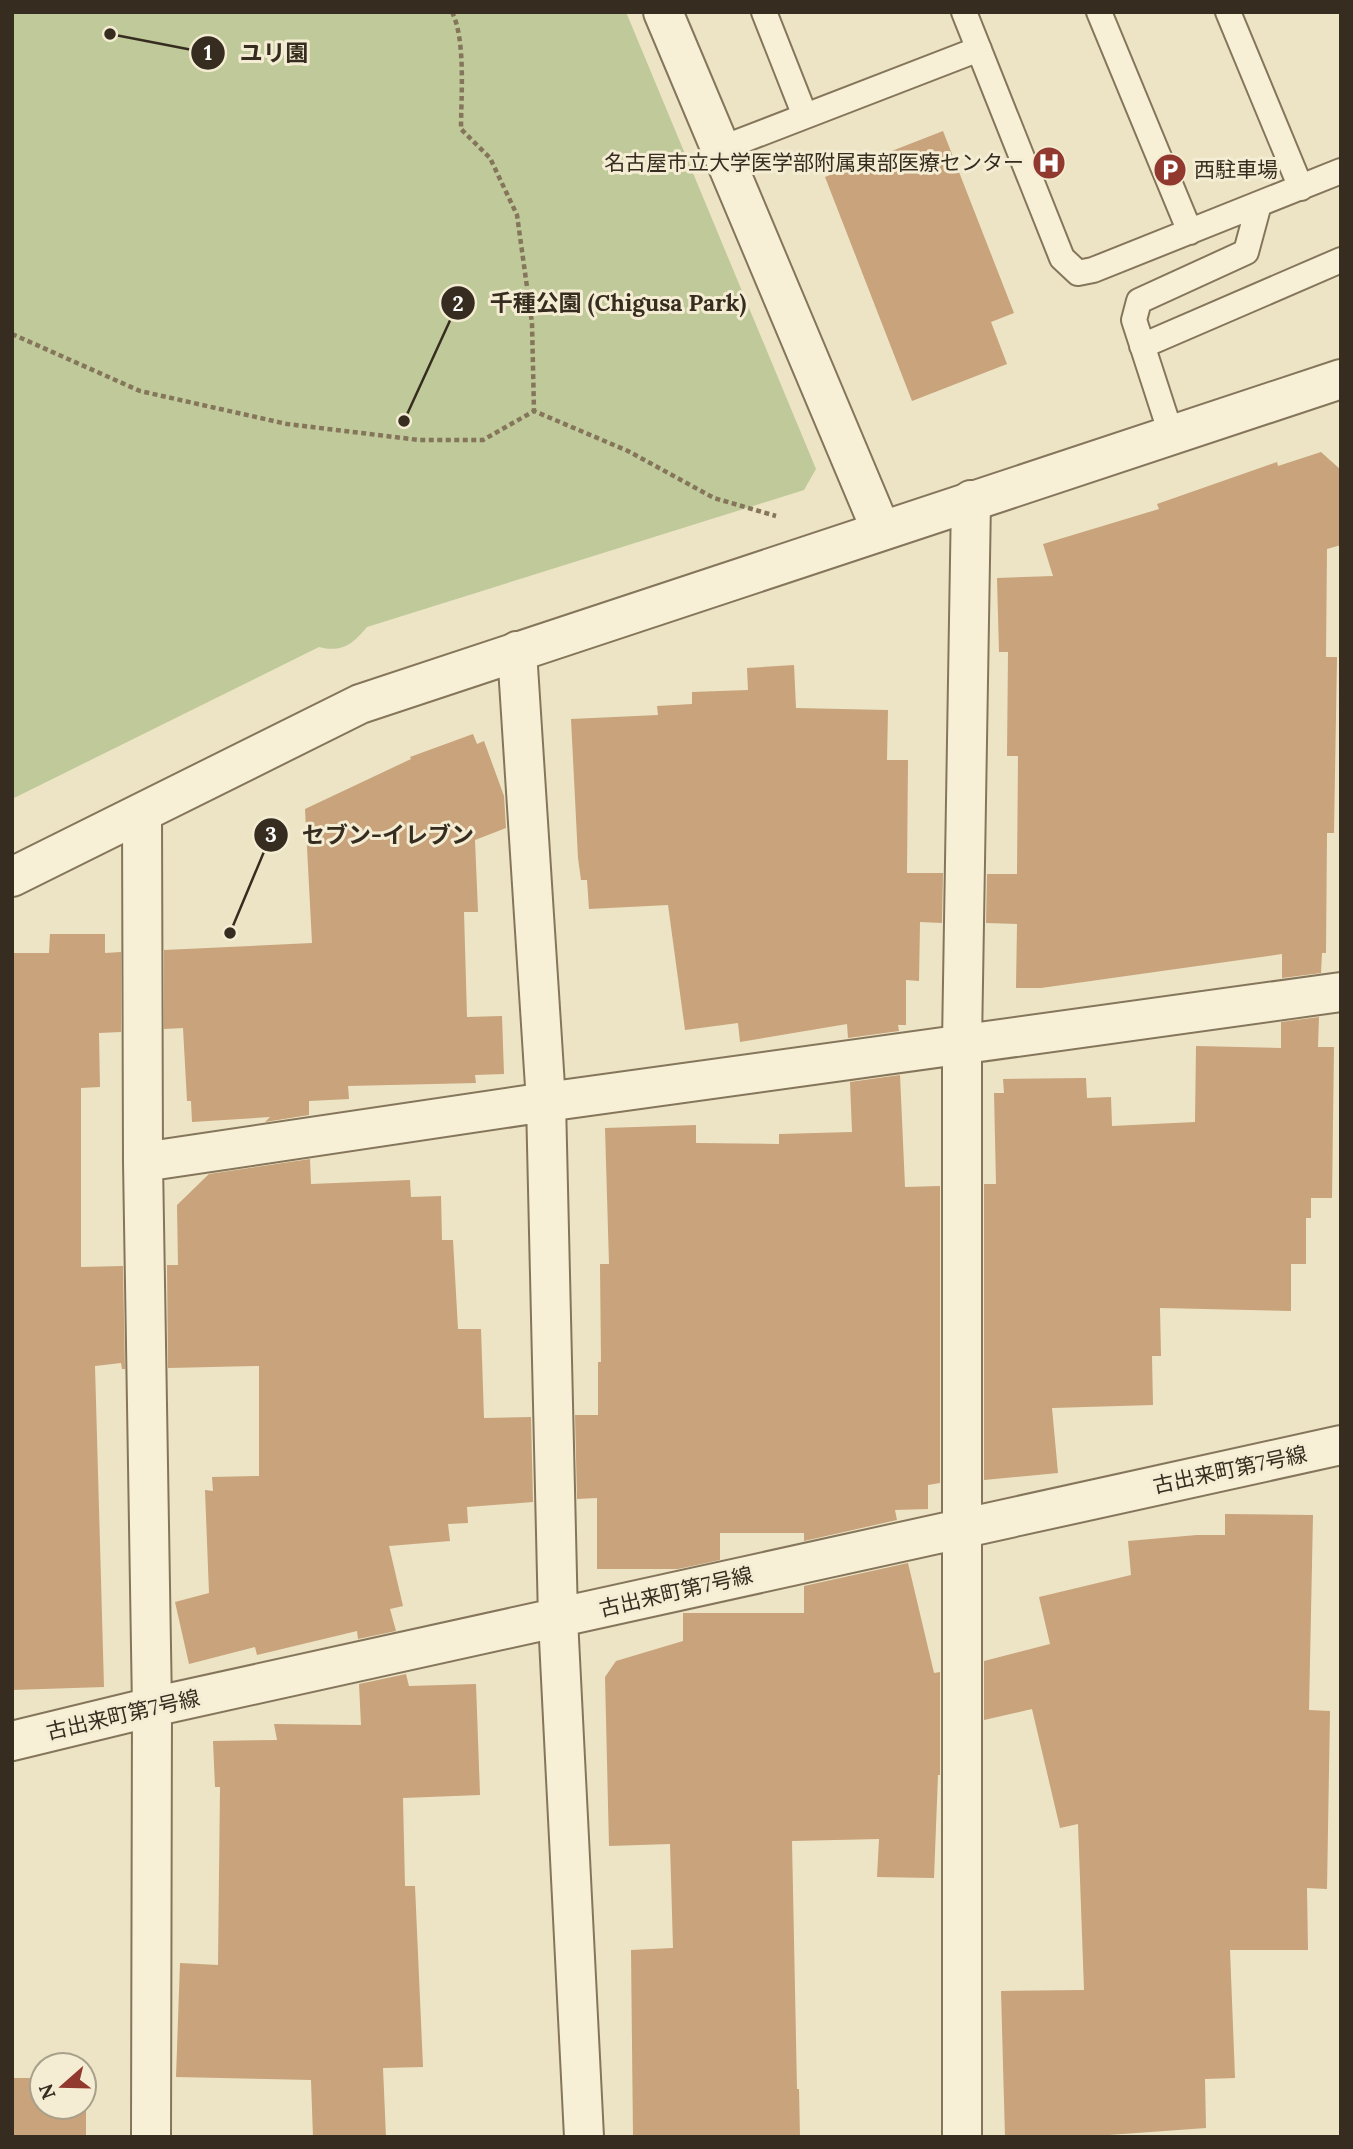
<svg xmlns="http://www.w3.org/2000/svg" width="1353" height="2149" viewBox="0 0 1353 2149" font-family="Lora,'Noto Sans JP',serif">
	<style>
		.green { fill: #bfc999 }
		.building { fill: #c8a37c }
		.lines { fill: none; stroke-linecap: round; stroke-linejoin: round }
		.service-casing { stroke: #85765b; stroke-width: 28 }
		.minor-casing { stroke: #85765b; stroke-width: 42 }
		.tertiary-casing { stroke: #85765b; stroke-width: 42 }
		.path { stroke: #85765b; stroke-width: 4.5; stroke-dasharray: 5 3.5; stroke-linecap: butt }
		.service { stroke: #f7f0d7; stroke-width: 24 }
		.minor { stroke: #f7f0d7; stroke-width: 38 }
		.tertiary { stroke: #f7f0d7; stroke-width: 38 }
		.labels { text-anchor: middle; stroke-width: 6; stroke-linejoin: round; paint-order: stroke }
		.poi-label { font-size: 21px; fill: #362c1f; stroke: #f4edd3; text-anchor: end }
		.street-label { font-size: 21px; fill: #362c1f; stroke: #f4edd3 }
		.leader { fill: none; stroke: #362c1f; stroke-width: 2.5 }
		.callout-dot { fill: #362c1f; stroke: #f4edd3; stroke-width: 2.5 }
		.mark-label { font-size: 21px; text-anchor: middle; font-weight: bold; fill: #fff }
		.callout-label { font-size: 23px; text-anchor: middle; font-weight: bold; fill: #362c1f; stroke: #f4edd3; stroke-width: 6; stroke-linejoin: round; paint-order: stroke }
	</style>
	<rect width="100%" height="100%" fill="#ece4c4"/>
	<path class="green" d="M 12,12 L 626,12 L 816,469 L 804,490 L 367,627 C 353,644 342,653 319,647 L 12,799 Z"/>
	<path class="building" d="M 943,131 L 1014,313 L 991,322 L 1007,364 L 912,401 L 825,177 Z
		M 1321,452 L 1341,470 L 1341,545 L 1327,549 L 1326,657 L 1337,657 L 1334,833 L 1327,833 L 1326,953 L 1322,953 L 1321,973 L 1282,978 L 1282,954 L 1041,988 L 1016,988 L 1017,924 L 986,923 L 987,874 L 1017,874 L 1018,756 L 1007,756 L 1008,652 L 999,652 L 997,578 L 1053,576 L 1043,544 L 1159,509 L 1157,504 L 1277,462 L 1278,466 Z
		M 794,665 L 796,708 L 888,710 L 887,760 L 908,760 L 907,873 L 943,873 L 942,923 L 920,922 L 919,981 L 906,980 L 906,1025 L 898,1025 L 899,1031 L 848,1038 L 847,1024 L 740,1042 L 738,1023 L 685,1030 L 668,905 L 589,909 L 587,880 L 581,880 L 578,858 L 571,719 L 658,715 L 657,706 L 692,704 L 692,692 L 748,690 L 747,668 Z
		M 473,734 L 477,744 L 484,741 L 504,796 L 506,828 L 475,840 L 478,912 L 464,912 L 467,1017 L 502,1016 L 504,1074 L 475,1075 L 476,1083 L 348,1086 L 349,1099 L 309,1101 L 309,1115 L 265,1122 L 270,1117 L 192,1122 L 191,1101 L 187,1101 L 183,1028 L 164,1029 L 164,950 L 312,943 L 305,809 L 411,759 L 410,757 Z
		M 50,934 L 105,934 L 105,953 L 121,952 L 121,1032 L 99,1033 L 100,1087 L 81,1088 L 81,1267 L 123,1266 L 125,1369 L 122,1369 L 121,1363 L 95,1366 L 104,1687 L 12,1690 L 12,953 L 49,953 Z
		M 1319,1017 L 1318,1047 L 1334,1047 L 1332,1198 L 1311,1198 L 1311,1218 L 1306,1218 L 1306,1264 L 1291,1264 L 1291,1311 L 1160,1308 L 1161,1356 L 1152,1356 L 1153,1405 L 1052,1408 L 1058,1473 L 984,1480 L 984,1184 L 996,1184 L 994,1093 L 1004,1093 L 1003,1079 L 1086,1078 L 1087,1098 L 1111,1097 L 1112,1126 L 1195,1122 L 1196,1046 L 1281,1048 L 1281,1022 Z
		M 900,1075 L 905,1187 L 940,1186 L 940,1483 L 928,1485 L 928,1509 L 895,1510 L 897,1520 L 804,1541 L 804,1533 L 720,1533 L 720,1560 L 678,1569 L 597,1569 L 597,1498 L 577,1499 L 575,1415 L 598,1415 L 598,1362 L 601,1362 L 600,1264 L 609,1264 L 605,1128 L 696,1125 L 696,1143 L 779,1144 L 779,1134 L 852,1132 L 850,1082 Z
		M 310,1159 L 311,1184 L 410,1180 L 411,1197 L 441,1196 L 442,1240 L 453,1240 L 458,1329 L 481,1329 L 484,1418 L 531,1417 L 533,1502 L 467,1507 L 468,1523 L 448,1524 L 450,1541 L 389,1546 L 403,1606 L 390,1609 L 396,1631 L 358,1639 L 357,1631 L 257,1655 L 255,1647 L 189,1664 L 175,1602 L 209,1593 L 205,1490 L 213,1491 L 212,1477 L 259,1476 L 259,1366 L 168,1368 L 167,1265 L 178,1265 L 177,1205 L 209,1174 Z
		M 1225,1514 L 1313,1515 L 1309,1710 L 1330,1711 L 1327,1889 L 1307,1888 L 1308,1950 L 1230,1950 L 1235,2078 L 1205,2079 L 1206,2128 L 1081,2137 L 1005,2137 L 1001,1991 L 1084,1990 L 1078,1824 L 1060,1828 L 1032,1709 L 984,1720 L 984,1661 L 1050,1644 L 1039,1597 L 1131,1575 L 1128,1541 L 1197,1535 L 1225,1535 Z
		M 908,1563 L 934,1673 L 940,1672 L 940,1775 L 938,1775 L 934,1878 L 877,1877 L 879,1839 L 792,1841 L 797,2089 L 799,2089 L 800,2137 L 633,2137 L 631,1950 L 673,1948 L 670,1844 L 609,1846 L 605,1677 L 616,1661 L 683,1641 L 683,1613 L 804,1613 L 804,1586 Z
		M 406,1674 L 409,1686 L 476,1684 L 480,1795 L 403,1798 L 405,1886 L 415,1886 L 423,2067 L 383,2068 L 386,2137 L 313,2137 L 311,2080 L 176,2077 L 180,1963 L 218,1965 L 220,1787 L 215,1787 L 213,1741 L 277,1740 L 274,1724 L 361,1725 L 359,1684 Z
		M 12,2078 L 42,2078 L 42,2107 L 84,2107 L 84,2078 L 86,2078 L 86,2135 L 12,2136 Z"/>
	<g class="lines">
		<defs>
			<path id="service" d="M 764,12 L 805,116
				M 964,12 L 1062,258 L 1078,273 L 1093,270 L 1341,171
				M 1099,12 L 1190,232
				M 1228,12 L 1301,188
				M 720,149 L 979,49
				M 1142,346 L 1341,260
				M 1171,434 L 1134,320 L 1139,301 L 1246,252 L 1259,204"/>
			<path id="minor" d="M 663,12 L 881,530
				M 517,651 L 546,1102 L 558,1619 L 584,2137
				M 142,814 L 143,1162 L 152,1707 L 151,2137
				M 143,1162 L 546,1102 L 1341,992
				M 12,1741 L 152,1707 L 1341,1445
				M 962,2137 L 962,1043 L 971,500"/>
			<path id="tertiary" d="M 12,877 L 360,704 L 1341,379"/>
		</defs>
		<use href="#service" class="service-casing"/>
		<use href="#minor" class="minor-casing"/>
		<use href="#tertiary" class="tertiary-casing"/>
		<path class="path" d="M 452,12 C 466,40 461,97 461,129 L 490,158 L 517,215 L 532,323 L 534,411
			M 12,334 L 140,391 L 287,424 L 419,440 L 483,440 L 534,411 L 628,451 L 714,498 L 776,516"/>
		<use href="#service" class="service"/>
		<use href="#minor" class="minor"/>
		<use href="#tertiary" class="tertiary"/>
	</g>
	<defs>
		<symbol id="hospital-disc" viewBox="-11 -11 22 22"><circle r="9.5" fill="#91382f" stroke="#f4edd3"/><path d="M-5-5h3v3.5h4V-5h3V5h-3V1.5h-4V5h-3Z" fill="#fff"/></symbol>
		<symbol id="parking-disc" viewBox="-11 -11 22 22"><circle r="9.5" fill="#91382f" stroke="#f4edd3"/><path d="M-3.5-5.5H1a3.5 3.5 0 0 1 0 7H-1V5.5H-3.5ZM-1-3.4V-.6H.8a1.4 1.4 0 0 0 0-2.8Z" fill="#fff"/></symbol>
	</defs>
	<g fill-rule="evenodd">
		<use href="#hospital-disc" x="1030" y="144" width="38" height="38"/>
		<use href="#parking-disc" x="1151" y="151" width="38" height="38"/>
	</g>
	<g class="labels">
		<g class="poi-label">
			<text x="1024" y="170">名古屋市立大学医学部附属東部医療センター</text>
			<text x="1194" y="177" text-anchor="start">西駐車場</text>
		</g>
		<g class="street-label">
			<text transform="translate(1230 1470) rotate(-12)" y="7">古出来町第7号線</text>
			<text transform="translate(676 1592) rotate(-13)" y="7">古出来町第7号線</text>
			<text transform="translate(123 1715) rotate(-13)" y="7">古出来町第7号線</text>
		</g>
	</g>
	<path class="leader" d="M110 34L208 53M404 421L458 303M230 933L271 835"/>
	<g class="callout-dot">
		<circle cx="110" cy="34" r="7"/>
		<circle cx="404" cy="421" r="7"/>
		<circle cx="230" cy="933" r="7"/>
		<circle cx="208" cy="53" r="18"/>
		<circle cx="458" cy="303" r="18"/>
		<circle cx="271" cy="835" r="18"/>
	</g>
	<g class="mark-label">
		<text x="208" y="60">1</text>
		<text x="458" y="311">2</text>
		<text x="271" y="842">3</text>
	</g>
	<g class="callout-label">
		<text x="274" y="61">ユリ園</text>
		<text x="618" y="311">千種公園 (Chigusa Park)</text>
		<text x="388" y="843">セブン-イレブン</text>
	</g>
	<rect width="1353" height="2149" fill="none" stroke="#362c1f" stroke-width="28"/>
	<g transform="translate(63 2086) rotate(250)"><circle r="33" fill="#f4edd3" stroke="#a8a08b" stroke-width="2"/>
	<path d="M0-5L12 26L0 18L-12 26Z" fill="#91382f"/>
	<text y="-10" font-size="19" font-weight="bold" text-anchor="middle" fill="#362c1f">N</text>
	</g>
</svg>
